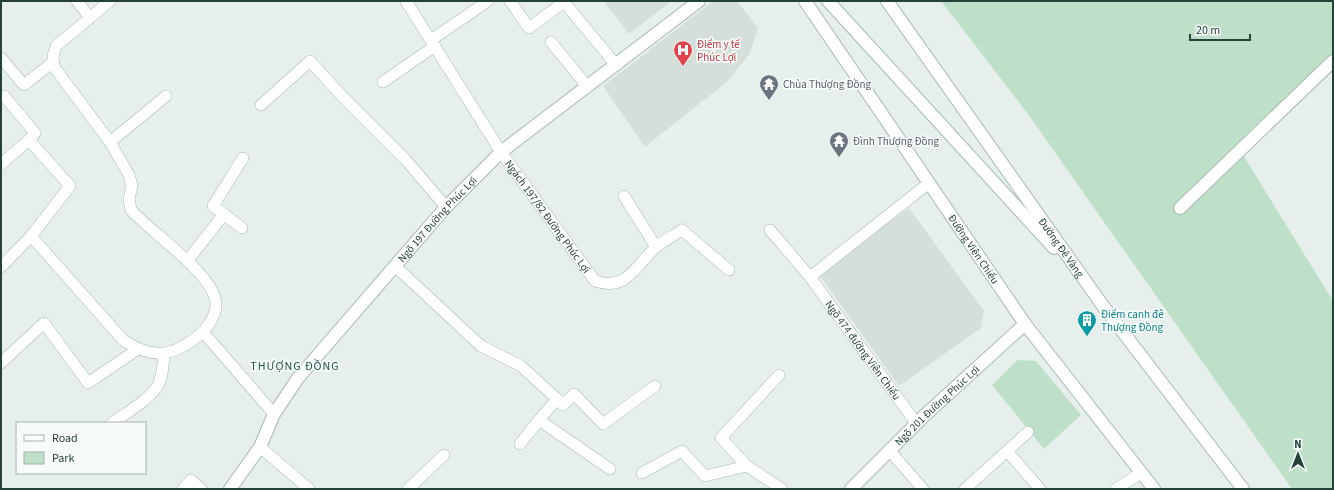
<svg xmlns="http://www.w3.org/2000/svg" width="1334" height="490" viewBox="0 0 1334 490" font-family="'Source Sans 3',sans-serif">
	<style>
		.built { fill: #d4dfda }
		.green { fill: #bfe0c8 }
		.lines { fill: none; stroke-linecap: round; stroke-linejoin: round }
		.lane-casing { stroke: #a8b8b2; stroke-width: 12 }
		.street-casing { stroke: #a8b8b2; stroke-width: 14 }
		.secondary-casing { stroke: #a4bbb3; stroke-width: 14 }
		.lane { stroke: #fff; stroke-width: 11 }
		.street { stroke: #fff; stroke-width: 12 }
		.secondary { stroke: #fff; stroke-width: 12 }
		.labels { text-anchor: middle; stroke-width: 3.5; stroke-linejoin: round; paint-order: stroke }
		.health-label { font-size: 11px; fill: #be3a42; stroke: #f7fbf9; text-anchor: start }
		.worship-label { font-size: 11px; fill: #5b616d; stroke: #f7fbf9; text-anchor: start }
		.street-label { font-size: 11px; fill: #24423a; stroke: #f7fbf9 }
		.culture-label { font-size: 11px; fill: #0d838f; stroke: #f7fbf9; text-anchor: start }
		.neighbourhood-label { font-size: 12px; letter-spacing: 1px; fill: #1f5548; stroke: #f7fbf9 }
	</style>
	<rect width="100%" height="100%" fill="#e6efeb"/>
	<path class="built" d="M 604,1 L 672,1 L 629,34 Z
		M 713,1 L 737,1 L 758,28 L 750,53 L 728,81 L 645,147 L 603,86 Z
		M 909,208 L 984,311 L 981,328 L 899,386 L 818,273 Z"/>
	<path class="green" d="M 941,1 L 1333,1 L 1333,64 L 1240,150 L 1333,301 L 1333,489 L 1292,489 L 1028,114 Z
		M 1018,360 L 1036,361 L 1081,415 L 1044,449 L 992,385 Z"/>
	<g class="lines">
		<defs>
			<g id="lane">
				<path d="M 77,1 L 90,18"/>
				<path d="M 110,1 L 56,46 L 53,56 L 54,67 L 110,142 L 129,175 L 132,186 L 129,199 L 131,210 C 150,232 217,276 216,305 C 216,315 209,324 203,332"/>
				<path id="s1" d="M 406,1 L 501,152 L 595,281 C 627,292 635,266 655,248 C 663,241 673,236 682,230 L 729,270"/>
				<path d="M 510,1 L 529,28 L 564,2 L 616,65"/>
				<path d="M 431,40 L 488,1"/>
				<path d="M 551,42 L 587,86"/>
				<path d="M 1,58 L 24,85 L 53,62"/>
				<path d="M 383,82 L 435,46"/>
				<path d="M 4,96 L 35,133 L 29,140 L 70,186 L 31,236"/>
				<path d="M 261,105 L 310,61 L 342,96 L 406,160 L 446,207"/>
				<path d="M 110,142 L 166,96"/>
				<path d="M 1,164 L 29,140"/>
				<path d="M 624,196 L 656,247"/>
				<path d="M 242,228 L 213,206 L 243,158"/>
				<path id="s2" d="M 770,230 L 810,277 L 916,423"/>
				<path d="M 188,260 L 224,214"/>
				<path d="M 1,267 L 31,236 L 123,340 C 155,361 175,356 203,332 L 274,414"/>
				<path d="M 396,267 L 481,346 L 521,366 L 557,399 L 539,420 L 610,469"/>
				<path d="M 810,277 L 929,183"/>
				<path d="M 1,363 L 44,323 L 88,383 L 138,349"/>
				<path d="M 779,375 L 721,438 L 747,466 L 782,489"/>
				<path d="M 557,399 L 563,405 L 574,394 L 603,424 L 655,386"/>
				<path d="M 112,423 C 126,413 146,402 157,387 C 163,378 163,364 164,353"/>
				<path d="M 520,444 L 539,420"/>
				<path d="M 260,447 L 309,489"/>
				<path d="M 889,450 L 923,489"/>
				<path d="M 1007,451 L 1040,489"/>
				<path d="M 642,473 L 682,451 L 705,476 L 747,466"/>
				<path d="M 183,489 L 191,480 L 201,489"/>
				<path d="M 408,489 L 444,455"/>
				<path d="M 965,489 L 1028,432"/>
				<path d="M 1116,489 L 1141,473"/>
			</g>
			<g id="street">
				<path d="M 1180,208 L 1333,61"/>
				<path id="s3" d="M 230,489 L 260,447 L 274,414 L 298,378 L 446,207 L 501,152 L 699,1"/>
			</g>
			<g id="secondary">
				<path id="s4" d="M 805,1 L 1025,324 L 1154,489"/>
				<path d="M 828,1 L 1054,248"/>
				<path id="s5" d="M 887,1 L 1103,306 L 1243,489"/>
				<path id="s6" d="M 851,489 L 925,415 L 1025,324"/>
			</g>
		</defs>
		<use href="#lane" class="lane-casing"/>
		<use href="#street" class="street-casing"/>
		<use href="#secondary" class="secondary-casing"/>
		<use href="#lane" class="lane"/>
		<use href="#street" class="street"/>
		<use href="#secondary" class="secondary"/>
	</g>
	<defs>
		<symbol id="hospital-pin" viewBox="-11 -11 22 30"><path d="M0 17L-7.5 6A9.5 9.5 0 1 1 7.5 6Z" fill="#e0444e" stroke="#f7fbf9"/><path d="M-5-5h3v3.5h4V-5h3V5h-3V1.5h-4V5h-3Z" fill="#fff"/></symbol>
		<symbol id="temple-pin" viewBox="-11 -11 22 30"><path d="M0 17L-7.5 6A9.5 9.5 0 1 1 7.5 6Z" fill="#6b7280" stroke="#f7fbf9"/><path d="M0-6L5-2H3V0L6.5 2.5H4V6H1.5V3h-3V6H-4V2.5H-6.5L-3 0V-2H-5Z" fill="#fff"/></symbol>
		<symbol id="building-pin" viewBox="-11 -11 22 30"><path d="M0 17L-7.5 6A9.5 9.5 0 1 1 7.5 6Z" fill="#0f9aa8" stroke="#f7fbf9"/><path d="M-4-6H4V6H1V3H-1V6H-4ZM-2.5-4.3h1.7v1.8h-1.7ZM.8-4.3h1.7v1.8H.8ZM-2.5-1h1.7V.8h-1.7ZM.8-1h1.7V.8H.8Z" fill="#fff"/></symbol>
	</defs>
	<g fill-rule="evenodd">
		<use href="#hospital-pin" x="672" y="39" width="22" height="30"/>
		<use href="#temple-pin" x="758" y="73" width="22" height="30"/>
		<use href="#temple-pin" x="828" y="130" width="22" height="30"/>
		<use href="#building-pin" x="1076" y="309" width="22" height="30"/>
	</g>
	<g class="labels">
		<g class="health-label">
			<text x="697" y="48">Điểm y tế<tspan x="697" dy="13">Phúc Lợi</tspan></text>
		</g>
		<g class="worship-label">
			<text x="783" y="88">Chùa Thượng Đồng</text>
			<text x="853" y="145">Đình Thượng Đồng</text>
		</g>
		<g class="street-label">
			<text dy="4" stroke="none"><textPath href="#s1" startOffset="258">Ngách 197/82 Đường Phúc Lợi</textPath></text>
			<text dy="4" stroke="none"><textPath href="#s3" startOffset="342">Ngõ 197 Đường Phúc Lợi</textPath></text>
			<text dy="4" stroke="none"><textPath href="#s5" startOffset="302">Đường Đê Vàng</textPath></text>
			<text dy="4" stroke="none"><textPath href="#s4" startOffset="300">Đường Viên Chiếu</textPath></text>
			<text dy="4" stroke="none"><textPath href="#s2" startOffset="152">Ngõ 474 đường Viên Chiếu</textPath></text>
			<text dy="4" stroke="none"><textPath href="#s6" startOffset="120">Ngõ 201 Đường Phúc Lợi</textPath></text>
		</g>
		<g class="culture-label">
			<text x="1101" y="318">Điếm canh đê<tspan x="1101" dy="13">Thượng Đồng</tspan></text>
		</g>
		<g class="neighbourhood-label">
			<text x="295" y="370">THƯỢNG ĐỒNG</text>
		</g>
	</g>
	<rect width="1334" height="490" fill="none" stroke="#24423a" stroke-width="4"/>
	<rect x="16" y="422" width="130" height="52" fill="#f7fbf9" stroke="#a3b1ad"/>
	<rect x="24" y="435" width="20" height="6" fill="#ffffff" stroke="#a3b1ad"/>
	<text x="52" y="442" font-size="12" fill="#24423a">Road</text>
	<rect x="24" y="452" width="20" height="12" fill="#bfe0c8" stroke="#a3b1ad"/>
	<text x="52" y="462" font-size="12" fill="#24423a">Park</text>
	<g transform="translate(1298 454)" stroke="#f7fbf9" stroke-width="3" paint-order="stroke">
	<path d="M0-3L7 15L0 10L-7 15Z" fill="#24423a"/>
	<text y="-6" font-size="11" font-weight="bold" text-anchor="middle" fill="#24423a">N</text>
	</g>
	<path d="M1190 34v6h60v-6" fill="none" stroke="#24423a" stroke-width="2"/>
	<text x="1196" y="34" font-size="12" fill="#24423a" stroke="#f7fbf9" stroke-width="3" paint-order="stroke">20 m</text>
</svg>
